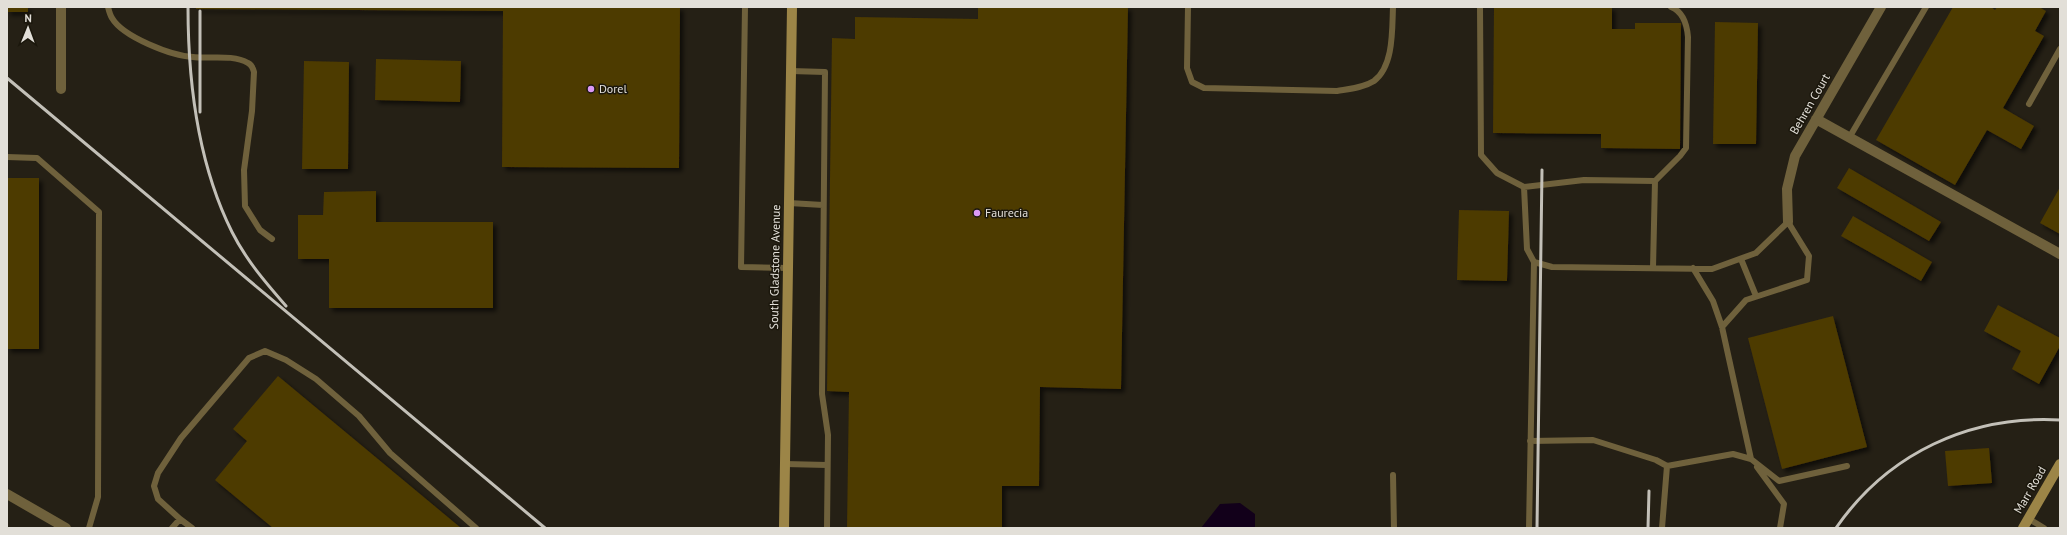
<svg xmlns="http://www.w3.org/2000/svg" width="2067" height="535" viewBox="0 0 2067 535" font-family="'PT Sans',sans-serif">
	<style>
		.water { fill: #12001a }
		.building { fill: #4d3a00; filter: url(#shadow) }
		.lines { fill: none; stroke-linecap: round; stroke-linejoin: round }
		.lane { stroke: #6f613c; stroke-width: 6 }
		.street { stroke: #6f613c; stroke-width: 10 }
		.secondary { stroke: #9c8547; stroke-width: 10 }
		.rail { stroke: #c3c0b8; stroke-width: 3 }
		.poi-dot { fill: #db99f5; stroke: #1b170c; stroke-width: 1.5 }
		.labels { text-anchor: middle; stroke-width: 3; stroke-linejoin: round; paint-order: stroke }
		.poi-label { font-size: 12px; fill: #e2dfd8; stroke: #1b170c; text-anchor: start }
		.street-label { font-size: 12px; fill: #e2dfd8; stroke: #1b170c }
	</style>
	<defs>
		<filter id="shadow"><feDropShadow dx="3.5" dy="3.5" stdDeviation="2" flood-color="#0009"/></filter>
	</defs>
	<rect width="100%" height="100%" fill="#252015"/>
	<path class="water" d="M 1240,503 L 1255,514 L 1255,528 L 1201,528 L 1220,504 Z"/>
	<path class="building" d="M 7,7 L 28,7 L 28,12 L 7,12 Z
		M 196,7 L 680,7 L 679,168 L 502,167 L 503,11 L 196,9 Z
		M 978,7 L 1128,7 L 1121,389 L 1040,387 L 1039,486 L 1002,486 L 1002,528 L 847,528 L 849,392 L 827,391 L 832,38 L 855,39 L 855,17 L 978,19 Z
		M 1494,7 L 1612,7 L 1612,29 L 1635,29 L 1635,23 L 1681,23 L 1680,149 L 1601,148 L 1601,134 L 1493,133 Z
		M 1953,7 L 1991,7 L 1995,10 L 1997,7 L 2039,7 L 2046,11 L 2035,31 L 2044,36 L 2003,108 L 2034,126 L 2021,149 L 1987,130 L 1955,185 L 1876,140 Z
		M 1715,22 L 1758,23 L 1756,144 L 1713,144 Z
		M 376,59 L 461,61 L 460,102 L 375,100 Z
		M 304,61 L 349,62 L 348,169 L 302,169 Z
		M 1849,168 L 1941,222 L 1929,241 L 1837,188 Z
		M 7,178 L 39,178 L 39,349 L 7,349 Z
		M 2060,187 L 2060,234 L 2040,223 Z
		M 376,191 L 376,222 L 493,222 L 493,308 L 329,308 L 329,259 L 298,259 L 298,215 L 323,215 L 324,192 Z
		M 1459,210 L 1509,211 L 1507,281 L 1457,280 Z
		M 1853,216 L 1932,262 L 1921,281 L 1841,236 Z
		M 1998,305 L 2060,338 L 2060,346 L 2039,384 L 2012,369 L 2021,351 L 1984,331 Z
		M 1833,316 L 1867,447 L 1782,469 L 1748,338 Z
		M 278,376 L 461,528 L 273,528 L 215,480 L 247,441 L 233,429 Z
		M 1989,448 L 1992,483 L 1948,486 L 1945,451 Z"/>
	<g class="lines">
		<path class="lane" d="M 108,7 C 109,11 110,15 112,18 C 123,37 172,56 193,57 C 209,59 233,54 248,63 C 252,65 253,68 254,72 L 252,111 L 244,170 L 245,206 L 260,230 L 272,239
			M 745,7 L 741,267 L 788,268
			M 1188,7 L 1187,68 L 1192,82 L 1204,88 L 1337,91 C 1349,89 1363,88 1374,81 C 1394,66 1392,29 1393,7
			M 1480,7 L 1481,155 L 1497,173 L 1524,187 L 1527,249 L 1534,262 L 1552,267 L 1712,269 L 1756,253 L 1788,222 L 1809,256 L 1807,280 L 1746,300 L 1722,327
			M 791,71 L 825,72 L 822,394 L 828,435 L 827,528
			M 2029,104 L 2060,49
			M 1849,138 L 1926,7
			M 7,157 L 37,158 L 99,212 L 98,497 L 89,528
			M 1524,187 L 1584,180 L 1655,181
			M 789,203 L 823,205
			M 1741,259 L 1756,296
			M 1653,268 L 1655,181 L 1680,156 L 1686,148 L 1688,37 C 1687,25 1684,12 1671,7
			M 1530,441 L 1593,440 L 1656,460 L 1667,466 L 1733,454 L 1751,459 L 1722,327 L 1713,301 L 1693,268
			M 1751,459 L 1779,481 L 1847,466
			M 785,464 L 827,465
			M 1757,467 L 1784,504 L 1780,528
			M 1393,475 L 1394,528
			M 180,519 L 158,499 L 154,486 L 158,473 L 181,438 L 249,358 L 265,351 L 286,360 L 316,379 L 359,416 L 390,453 L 476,528
			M 2029,519 L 2044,528
			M 172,528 L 180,519 L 192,528
			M 1529,528 L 1534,262
			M 1662,528 L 1667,466"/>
		<path class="street" d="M 61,89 L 61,7
			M 1816,119 L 2060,254
			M 1788,222 L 1787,189 L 1795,156 L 1881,7
			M 7,494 L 66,528"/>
		<path class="secondary" d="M 784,528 L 792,7
			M 2023,528 L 2060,464"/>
		<path class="rail" d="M 188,7 C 188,83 198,164 232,232 C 246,260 266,283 286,306
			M 200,11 L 200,112
			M 7,78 L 545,528
			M 1537,528 L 1542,170
			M 1648,528 L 1649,491
			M 1836,528 C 1888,453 1970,415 2060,420"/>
	</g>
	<g class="poi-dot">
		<circle cx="591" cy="89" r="4"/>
		<circle cx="977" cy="213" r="4"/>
	</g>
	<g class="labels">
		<g class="poi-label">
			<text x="599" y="93">Dorel</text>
			<text x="985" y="217">Faurecia</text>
		</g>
		<g class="street-label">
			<text transform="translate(1810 104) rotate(-60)" y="4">Behren Court</text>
			<text transform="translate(775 267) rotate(-89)" y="4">South Gladstone Avenue</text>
			<text transform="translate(2030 490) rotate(-60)" y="4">Marr Road</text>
		</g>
	</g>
	<rect width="2067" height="535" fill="none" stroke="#e2dfd8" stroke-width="16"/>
	<g transform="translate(28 28) rotate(1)" stroke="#1b170c" stroke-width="3" paint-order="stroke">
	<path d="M0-3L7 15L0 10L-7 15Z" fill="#e2dfd8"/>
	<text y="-6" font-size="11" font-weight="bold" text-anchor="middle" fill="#e2dfd8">N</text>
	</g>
</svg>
